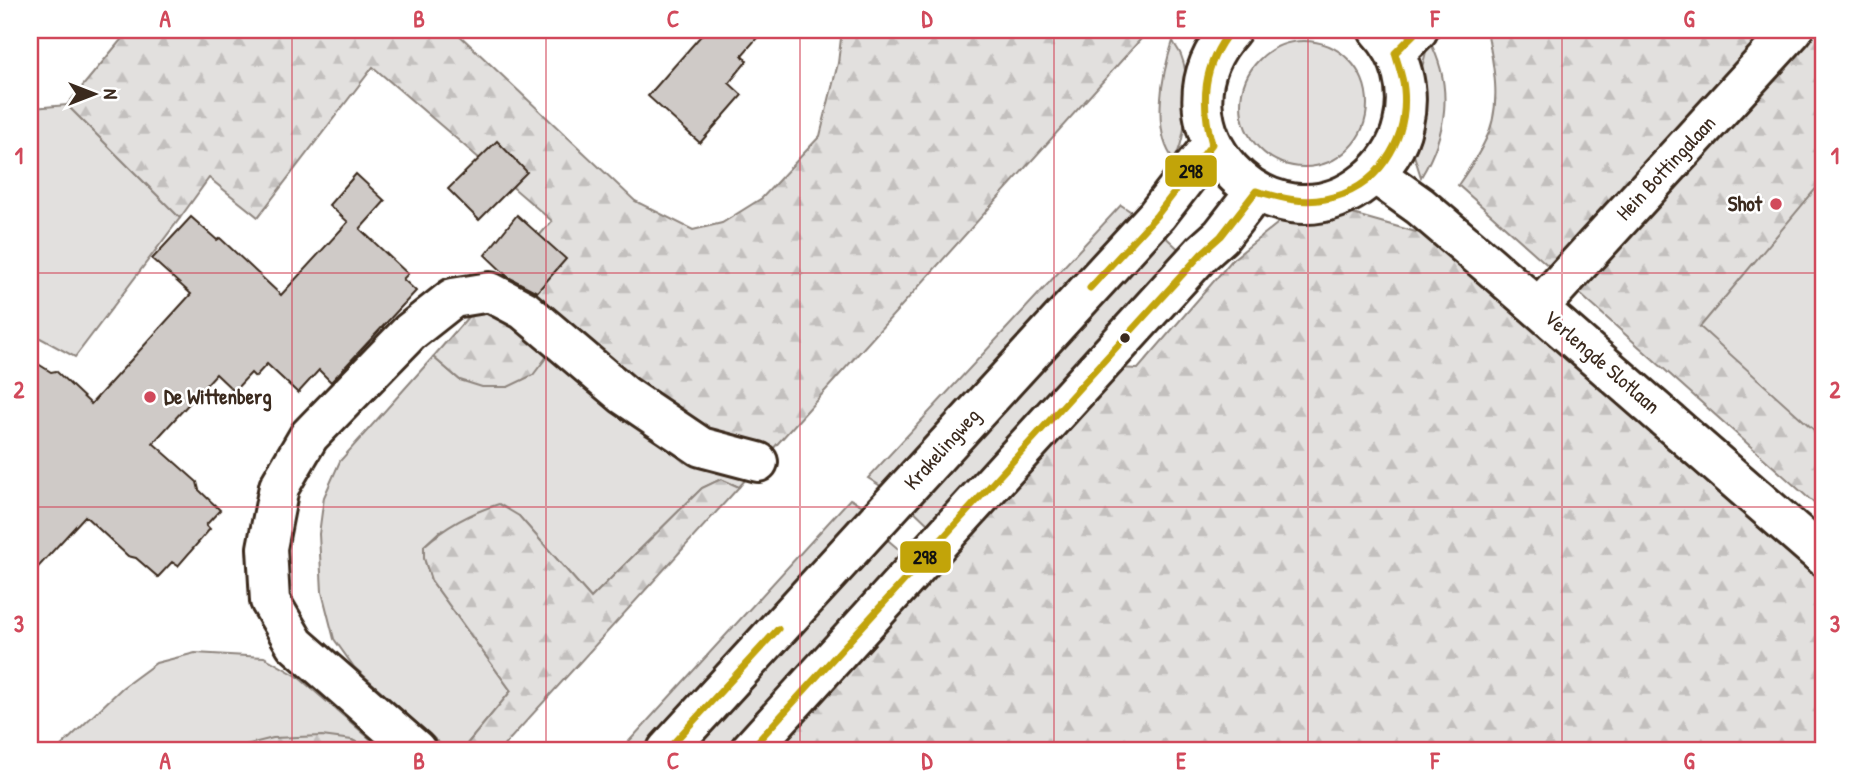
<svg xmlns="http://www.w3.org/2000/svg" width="1854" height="780" viewBox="0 0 1854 780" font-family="'Patrick Hand',sans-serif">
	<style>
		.grass { fill: #e2e0de; stroke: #8e857e; stroke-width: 2 }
		.forest { fill: url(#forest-firs); stroke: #8e857e; stroke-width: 2 }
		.building { fill: #cfcac7; stroke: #3b2a1e; stroke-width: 2 }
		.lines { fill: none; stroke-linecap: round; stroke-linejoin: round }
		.minor-casing { stroke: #3b2a1e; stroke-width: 44 }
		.major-casing { stroke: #3b2a1e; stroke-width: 44 }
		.minor { stroke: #fff; stroke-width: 38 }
		.major { stroke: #fff; stroke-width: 38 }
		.bus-1-casing { stroke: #fff; stroke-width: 12 }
		.bus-1 { stroke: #c2a409; stroke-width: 7 }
		.grid { fill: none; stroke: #d1495b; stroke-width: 2; stroke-opacity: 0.55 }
		.poi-dot { fill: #d1495b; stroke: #fff; stroke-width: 2.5 }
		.bus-dot { fill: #3b2a1e; stroke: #fff; stroke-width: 2.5 }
		.labels { text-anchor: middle; stroke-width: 5; stroke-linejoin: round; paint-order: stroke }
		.street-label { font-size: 21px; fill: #3b2a1e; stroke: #fff }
		.poi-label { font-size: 21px; font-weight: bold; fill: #3b2a1e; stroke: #fff; text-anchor: end }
		.line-badge { stroke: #fff; stroke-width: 2.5 }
		.pale-badge-label { font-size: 19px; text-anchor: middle; font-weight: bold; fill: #111 }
		.neatline { fill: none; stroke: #d1495b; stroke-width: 2.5 }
		.grid-label { font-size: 23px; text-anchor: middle; font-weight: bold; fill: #d1495b }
	</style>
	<defs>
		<pattern id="forest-firs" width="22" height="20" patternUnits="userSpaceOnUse" patternTransform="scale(1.75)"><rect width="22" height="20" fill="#e2e0de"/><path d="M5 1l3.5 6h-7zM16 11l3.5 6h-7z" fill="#c3c0be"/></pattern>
	</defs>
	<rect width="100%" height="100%" fill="#fff"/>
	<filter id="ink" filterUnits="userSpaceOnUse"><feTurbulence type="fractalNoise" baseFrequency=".0143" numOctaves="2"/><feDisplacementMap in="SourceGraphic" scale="14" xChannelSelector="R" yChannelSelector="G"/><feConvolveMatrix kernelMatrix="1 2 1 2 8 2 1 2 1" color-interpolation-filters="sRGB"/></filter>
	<g filter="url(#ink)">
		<path class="grass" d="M 1429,40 C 1454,86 1447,134 1421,177 L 1412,149 L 1419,79 Z
			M1241 104a63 63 0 1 1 126 0a63 63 0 1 1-126 0Z
			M 1173,41 C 1175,46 1179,50 1181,55 C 1191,79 1187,139 1174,160 C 1151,131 1162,73 1173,41 Z
			M 1824,93 L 1824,487 L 1630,316 Z
			M 67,105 L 180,218 L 75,357 L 33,334 L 30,337 L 30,112 L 33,108 Z
			M 1121,205 L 1133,213 L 887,490 L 868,478 Z
			M 1159,231 L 1185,255 L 934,530 L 908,505 Z
			M 552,349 L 684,462 L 699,431 L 763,460 L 739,487 L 721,479 L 702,488 L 591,598 L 519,516 L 440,531 L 424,546 L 424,558 L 431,580 L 511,691 L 462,750 L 447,750 L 354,667 L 334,639 L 322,592 L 319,534 L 324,497 L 340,461 L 433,357 L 460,380 Z
			M 850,499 L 871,510 L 651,750 L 621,750 Z
			M 882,535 L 909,558 L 733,750 L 685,750 Z
			M 195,653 L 264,657 L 297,676 L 383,750 L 371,750 L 352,740 L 225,750 L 57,750 L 122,688 L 156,663 Z"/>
		<path class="forest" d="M 129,30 L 454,30 L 635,201 L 693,230 L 722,223 L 762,198 L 820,136 L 838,63 L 842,30 L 1149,30 L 763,460 L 699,431 L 684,462 L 552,350 L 533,375 L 508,387 L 482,387 L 460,380 L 433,357 L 552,221 L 373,67 L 258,217 L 209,178 L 180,218 L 67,105 Z
			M 1487,30 L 1824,30 L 1824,179 L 1700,327 L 1824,439 L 1824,512 L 1458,185 C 1467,172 1477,158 1484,143 C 1503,109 1494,66 1487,30 Z
			M 1349,213 L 1423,234 L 1824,582 L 1824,750 L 770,750 L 1119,368 L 1138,369 L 1233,259 L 1282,220 Z
			M 721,479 L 739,487 L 500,750 L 462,750 L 511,691 L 431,580 L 424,558 L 424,546 C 446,526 470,513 499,504 L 519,516 L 591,598 L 702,488 Z
			M 322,736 L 352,740 L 371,750 L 225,750 L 273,738 Z"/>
		<path class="building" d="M 706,30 L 764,30 L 742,55 L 747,61 L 729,83 L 742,95 L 700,143 L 648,96 Z
			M 497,141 L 527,172 L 479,220 L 448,189 Z
			M 356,174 L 385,201 L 360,229 L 408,274 L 403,279 L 416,291 L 331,382 L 319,370 L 298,393 L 267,364 L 255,377 L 251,373 L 234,391 L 216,374 L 153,443 L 197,482 L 199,490 L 220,510 L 206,525 L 210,529 L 178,566 L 172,562 L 158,577 L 136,558 L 128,556 L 85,516 L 30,576 L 30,359 L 51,372 L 56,371 L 91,404 L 191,294 L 152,259 L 191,217 L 217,240 L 220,238 L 281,295 L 348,222 L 329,205 Z
			M 517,215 L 566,259 L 537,292 L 508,277 L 485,255 Z"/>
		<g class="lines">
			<defs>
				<path id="minor" d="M 1375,174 L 1420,206 L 1488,264 L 1824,557
					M 1539,307 L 1793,30
					M 416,750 L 295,644 L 270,601 L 267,548 L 279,487 L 309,436 L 410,332 L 453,298 L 490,292 L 524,310 L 624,395 L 701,447 L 758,462"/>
				<path id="major" d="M 1231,30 C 1145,125 1271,258 1366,181 C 1385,166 1398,147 1403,124 C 1411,90 1402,55 1378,30
					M 1395,53 L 1418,30
					M 667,750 L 1157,215 L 1212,144
					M 750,750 L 1202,253 L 1221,236 L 1256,191"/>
			</defs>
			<use href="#minor" class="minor-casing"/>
			<use href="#major" class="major-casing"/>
			<use href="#minor" class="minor"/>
			<use href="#major" class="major"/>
			<defs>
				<path id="bus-1" d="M 1090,288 L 1157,215 L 1212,144 C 1200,101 1203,65 1231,30
					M 667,750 L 778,629
					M 750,750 L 1202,253 L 1221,236 L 1256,191 C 1278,197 1301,204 1325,199 C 1377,190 1409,141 1404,89 C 1403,77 1398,65 1395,53 L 1418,30"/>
			</defs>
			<use href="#bus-1" class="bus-1-casing"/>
			<use href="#bus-1" class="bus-1"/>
		</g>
	</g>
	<path class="grid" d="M 292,30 L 292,750M 546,30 L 546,750M 800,30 L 800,750M 1054,30 L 1054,750M 1308,30 L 1308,750M 1562,30 L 1562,750M 30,273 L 1824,273M 30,507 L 1824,507"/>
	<g class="poi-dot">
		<circle cx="1776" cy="204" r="7"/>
		<circle cx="150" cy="397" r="7"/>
	</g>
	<circle class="bus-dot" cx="1125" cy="338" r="6"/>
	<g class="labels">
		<g class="street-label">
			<text transform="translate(1666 168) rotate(-47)" y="7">Hein Bottingalaan</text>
			<text transform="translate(1602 362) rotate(41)" y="7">Verlengde Slotlaan</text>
			<text transform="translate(942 449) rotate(-48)" y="7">Krakelingweg</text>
		</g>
		<g class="poi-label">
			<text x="1762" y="211">Shot</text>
			<text x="164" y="404" text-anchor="start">De Wittenberg</text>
		</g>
	</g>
	<g class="line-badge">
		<rect x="1164" y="154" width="54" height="34" rx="7" fill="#c2a409"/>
		<rect x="899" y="540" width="53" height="34" rx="7" fill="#c2a409"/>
	</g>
	<g class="pale-badge-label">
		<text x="1191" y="178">298</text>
		<text x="925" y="564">298</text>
	</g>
	<rect width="1854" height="780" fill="none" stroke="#fff" stroke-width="77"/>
	<g transform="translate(94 94) rotate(90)" stroke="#ffffff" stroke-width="5" paint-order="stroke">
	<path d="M0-5L12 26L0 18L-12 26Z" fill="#3b2a1e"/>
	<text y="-10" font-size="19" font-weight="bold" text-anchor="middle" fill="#3b2a1e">N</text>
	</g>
	<rect x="38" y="38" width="1777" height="704" class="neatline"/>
	<g class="grid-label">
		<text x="165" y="27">A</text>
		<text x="419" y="27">B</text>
		<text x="673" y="27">C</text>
		<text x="927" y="27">D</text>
		<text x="1181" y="27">E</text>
		<text x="1435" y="27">F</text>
		<text x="1689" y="27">G</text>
		<text x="19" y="164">1</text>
		<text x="1835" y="164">1</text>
		<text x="19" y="398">2</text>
		<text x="1835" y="398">2</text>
		<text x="19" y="632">3</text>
		<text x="1835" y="632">3</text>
		<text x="165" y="769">A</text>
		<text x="419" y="769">B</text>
		<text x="673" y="769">C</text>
		<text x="927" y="769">D</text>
		<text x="1181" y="769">E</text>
		<text x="1435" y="769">F</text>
		<text x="1689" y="769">G</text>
	</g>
</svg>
